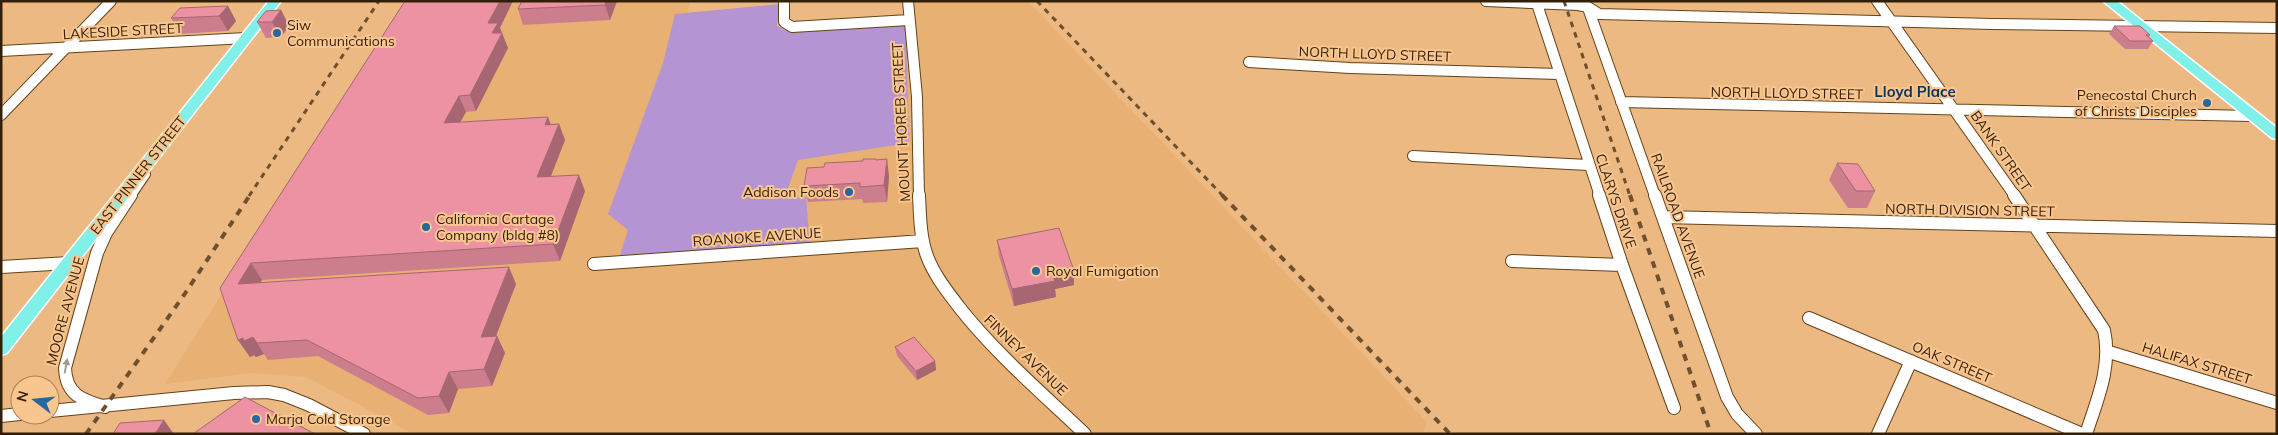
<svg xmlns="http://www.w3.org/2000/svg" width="2278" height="435" viewBox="0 0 2278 435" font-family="Mulish,sans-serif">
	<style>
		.built { fill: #e8b073 }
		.green { fill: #b594d3 }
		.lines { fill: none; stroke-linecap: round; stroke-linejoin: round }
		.minor-far1-casing { stroke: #644218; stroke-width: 12 }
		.minor-casing { stroke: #644218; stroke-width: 14 }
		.major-casing { stroke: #fff; stroke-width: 3 }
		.minor-far1 { stroke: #fff; stroke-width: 10 }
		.minor { stroke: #fff; stroke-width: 12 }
		.major { fill: #80f0e9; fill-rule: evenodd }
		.rail-far1 { stroke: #6e502f; stroke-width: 3; stroke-dasharray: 5.5 5.5; stroke-linecap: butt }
		.rail { stroke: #6e502f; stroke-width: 4; stroke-dasharray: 7 7; stroke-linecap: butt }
		.wall { fill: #cc7e8c }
		.shaded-wall { fill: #a66672 }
		.building { fill: #ed92a3; stroke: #a66672 }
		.oneway { fill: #a39a90 }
		.poi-dot { fill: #27679d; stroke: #fac68f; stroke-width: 2 }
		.labels { text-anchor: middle; stroke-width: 4; stroke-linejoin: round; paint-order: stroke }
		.poi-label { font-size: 14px; fill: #321f08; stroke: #fac68f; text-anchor: start }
		.street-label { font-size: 14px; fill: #321f08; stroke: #fac68f }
		.neighbourhood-label { font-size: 15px; font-weight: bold; fill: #07355a; stroke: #fac68f }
	</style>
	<rect width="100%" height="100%" fill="#ecb983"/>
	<path class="built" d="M 406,1 L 690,1 L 682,38 L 845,68 L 917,66 L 914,1 L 1028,1 L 1427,422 L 1423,434 L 414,434 L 306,377 L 251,373 L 165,384 Z"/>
	<path class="green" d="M 780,4 L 777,26 L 787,31 L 906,25 L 909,143 L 798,160 L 785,197 L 806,197 L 810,246 L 619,258 L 628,230 L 608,214 L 663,63 L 675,14 Z"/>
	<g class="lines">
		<defs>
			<path id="minor-far1" d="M 784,1 L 784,22 L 792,27 L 909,20
				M 908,1 L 917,97 L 919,196
				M 1486,1 L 1578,5 L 1588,7 L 1599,14 L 1992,24 L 2277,28
				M 1536,1 L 1600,196
				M 1877,1 L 2015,196
				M 1588,8 L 1655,196
				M 1,51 L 246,38
				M 1249,62 L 1350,68 L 1559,74
				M 1621,102 L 2251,116
				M 1,115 L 111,1
				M 1413,156 L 1588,165
				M 130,196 L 145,174"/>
			<path id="minor" d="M 919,195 C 920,215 920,237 927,256 C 934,275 947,291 959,307 C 996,354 1042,393 1085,434
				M 1599,195 L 1622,265 L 1674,408
				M 1655,195 L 1727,397 L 1737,414 L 1756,434
				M 2014,195 L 2104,330 C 2112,367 2097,400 2086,434
				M 1663,217 L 2277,231
				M 1512,261 L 1622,265
				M 594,264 L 923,241
				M 1,267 L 69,263
				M 1809,318 L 2082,434
				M 2109,352 L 2277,403
				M 105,407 C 82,400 66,395 65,368 L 97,253 L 106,233 L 131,195
				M 50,411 L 234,393 L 268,392 L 284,395 L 309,405 L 364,434
				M 1,416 L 20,414
				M 1878,434 L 1911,361"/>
			<path id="major" d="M 269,1 L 281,1 L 7,353 L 1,355 L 1,337 Z
				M 2103,1 L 2117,1 L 2277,128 L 2277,139 L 2272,138 Z"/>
		</defs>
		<use href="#minor-far1" class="minor-far1-casing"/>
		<use href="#minor" class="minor-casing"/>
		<use href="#major" class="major-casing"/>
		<use href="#minor-far1" class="minor-far1"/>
		<use href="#minor" class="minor"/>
		<use href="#major" class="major"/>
		<path class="rail-far1" d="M 1037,1 L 1223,196
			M 1564,1 L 1630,196
			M 249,196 L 379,1"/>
		<path class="rail" d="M 1222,195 L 1450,434
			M 1630,195 L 1711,434
			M 86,434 L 184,295 L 250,195"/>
	</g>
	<path class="wall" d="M 522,1 L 617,1 L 610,20 L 523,25 L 518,9 Z
		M 228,6 L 236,21 L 228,31 L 180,34 L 171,18 Z
		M 281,10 L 289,26 L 281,37 L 266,38 L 257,22 Z
		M 2114,26 L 2150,35 L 2149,37 L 2153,41 L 2148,49 L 2125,49 L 2109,34 Z
		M 500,28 L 508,48 L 476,111 L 466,112 L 460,122 L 559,124 L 565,140 L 550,176 L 585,191 L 560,261 L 262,280 L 260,283 L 516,284 L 496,336 L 497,336 L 505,353 L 492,386 L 458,389 L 449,413 L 428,415 L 318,356 L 268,360 L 264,354 L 256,357 L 254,355 L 250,357 L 238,340 L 220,288 Z
		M 876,160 L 889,176 L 887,202 L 863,203 L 862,199 L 808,202 L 804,186 L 863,161 Z
		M 1837,163 L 1875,191 L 1867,208 L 1848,208 L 1829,180 Z
		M 997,240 L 1073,268 L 1074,285 L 1055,289 L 1056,297 L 1014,306 L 999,256 Z
		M 895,347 L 935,361 L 936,370 L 917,380 L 897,356 Z"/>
	<path class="shaded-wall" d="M 500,1 L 513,1 L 500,28 L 508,48 L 476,111 L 470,95 L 488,23 Z
		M 606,1 L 617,1 L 610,20 L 605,5 Z
		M 228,6 L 236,21 L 228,31 L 219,16 Z
		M 281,10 L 289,26 L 281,37 L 272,22 Z
		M 459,96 L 466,112 L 451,139 L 444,123 Z
		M 548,117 L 554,133 L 545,125 Z
		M 559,124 L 565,140 L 544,194 L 537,177 Z
		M 887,159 L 889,176 L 887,202 L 884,185 Z
		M 579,175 L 585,191 L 560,261 L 553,244 Z
		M 251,263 L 262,280 L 249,301 L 238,284 Z
		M 509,267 L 516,284 L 489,354 L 481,337 Z
		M 1073,268 L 1074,285 L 1055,289 L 1056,297 L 1014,306 L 1012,289 L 1052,273 Z
		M 497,336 L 505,353 L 492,386 L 484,369 Z
		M 253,337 L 264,354 L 256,357 L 254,355 L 250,357 L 238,340 L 243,338 Z
		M 935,361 L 936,370 L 917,380 L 916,371 Z
		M 449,372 L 458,389 L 449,413 L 439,396 Z
		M 164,420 L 174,434 L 155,434 Z"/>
	<path class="building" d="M 405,1 L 500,1 L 488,23 L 498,23 L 492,33 L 502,33 L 470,95 L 459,96 L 444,123 L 548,117 L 545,125 L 559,124 L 537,177 L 579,175 L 553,244 L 251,263 L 238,284 L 509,267 L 481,337 L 497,336 L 484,369 L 449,372 L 439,396 L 418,398 L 307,340 L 257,343 L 253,337 L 244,341 L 243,338 L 238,340 L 220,288 Z
		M 522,1 L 606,1 L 605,5 L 518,9 Z
		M 228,6 L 219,16 L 171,18 L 180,8 Z
		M 281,10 L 272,22 L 257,22 L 266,11 Z
		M 2114,26 L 2140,26 L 2150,35 L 2146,35 L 2153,41 L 2130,41 Z
		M 863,159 L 876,159 L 876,160 L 887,159 L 884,185 L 860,187 L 860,183 L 804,186 L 807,168 L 824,167 L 825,163 L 863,161 Z
		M 1837,163 L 1858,164 L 1875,191 L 1856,191 Z
		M 1059,228 L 1073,268 L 1052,273 L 1055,281 L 1012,289 L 997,240 Z
		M 914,337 L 935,361 L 916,371 L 895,347 Z
		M 245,397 L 315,434 L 193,434 Z
		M 164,420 L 155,434 L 113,434 L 120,423 Z"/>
	<defs><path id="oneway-solid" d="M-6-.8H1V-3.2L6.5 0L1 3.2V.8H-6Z" transform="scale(1.25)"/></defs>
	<use class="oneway" href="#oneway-solid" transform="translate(66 366) rotate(-79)"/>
	<g class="poi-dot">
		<circle cx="277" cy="33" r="5"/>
		<circle cx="2207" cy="103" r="5"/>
		<circle cx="849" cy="192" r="5"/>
		<circle cx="426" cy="227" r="5"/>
		<circle cx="1036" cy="271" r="5"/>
		<circle cx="256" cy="419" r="5"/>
	</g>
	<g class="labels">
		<g class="poi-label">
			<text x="287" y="30">Siw<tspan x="287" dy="16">Communications</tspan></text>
			<text x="2197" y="100" text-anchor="end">Penecostal Church<tspan x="2197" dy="16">of Christs Disciples</tspan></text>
			<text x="839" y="197" text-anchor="end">Addison Foods</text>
			<text x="436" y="224">California Cartage<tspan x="436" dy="16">Company (bldg #8)</tspan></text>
			<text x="1046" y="276">Royal Fumigation</text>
			<text x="266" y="424">Marja Cold Storage</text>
		</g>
		<g class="street-label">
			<text transform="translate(123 31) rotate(-3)" y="5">LAKESIDE STREET</text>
			<text transform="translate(1375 54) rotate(2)" y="5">NORTH LLOYD STREET</text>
			<text transform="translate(1787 93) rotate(1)" y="5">NORTH LLOYD STREET</text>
			<text transform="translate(901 122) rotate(-93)" y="5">MOUNT HOREB STREET</text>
			<text transform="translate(2001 151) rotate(55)" y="5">BANK STREET</text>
			<text transform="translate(138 175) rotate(-52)" y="5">EAST PINNER STREET</text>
			<text transform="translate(1616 201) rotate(71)" y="5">CLARYS DRIVE</text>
			<text transform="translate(1970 210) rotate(1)" y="5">NORTH DIVISION STREET</text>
			<text transform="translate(1678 216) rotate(70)" y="5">RAILROAD AVENUE</text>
			<text transform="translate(757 237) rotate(-4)" y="5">ROANOKE AVENUE</text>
			<text transform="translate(65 311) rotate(-75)" y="5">MOORE AVENUE</text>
			<text transform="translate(1026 355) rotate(44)" y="5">FINNEY AVENUE</text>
			<text transform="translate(1952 362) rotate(23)" y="5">OAK STREET</text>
			<text transform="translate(2197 363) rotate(17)" y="5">HALIFAX STREET</text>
		</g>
		<g class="neighbourhood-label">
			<text x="1915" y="97">Lloyd Place</text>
		</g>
	</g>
	<rect width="2278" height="435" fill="none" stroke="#321f08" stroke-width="5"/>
	<g transform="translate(35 400) rotate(286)"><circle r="24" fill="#fac68f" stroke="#aa8359"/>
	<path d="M0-4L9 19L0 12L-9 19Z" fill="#27679d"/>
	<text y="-8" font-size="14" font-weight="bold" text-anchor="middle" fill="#321f08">N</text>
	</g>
</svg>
